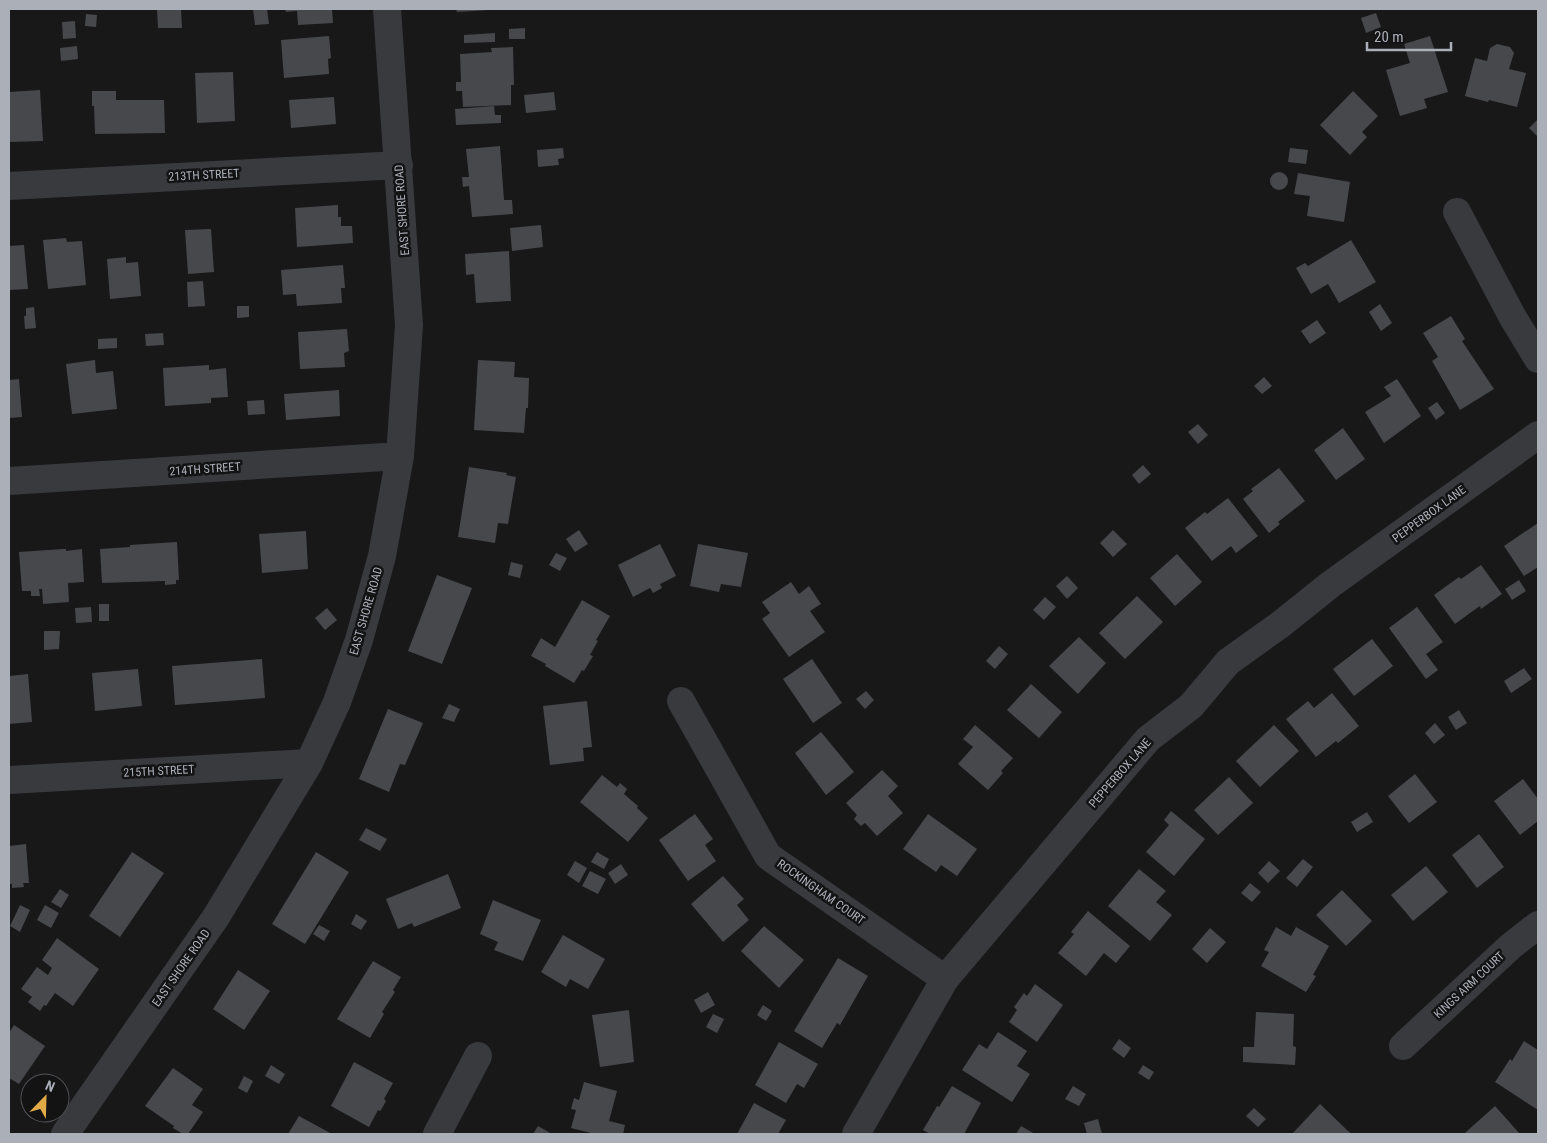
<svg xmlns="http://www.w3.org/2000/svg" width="1547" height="1143" viewBox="0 0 1547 1143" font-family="'Roboto Condensed',sans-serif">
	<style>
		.building { fill: #47484c }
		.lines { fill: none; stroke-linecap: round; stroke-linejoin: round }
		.minor { stroke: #393a3e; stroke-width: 28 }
		.labels { text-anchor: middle; stroke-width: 5; stroke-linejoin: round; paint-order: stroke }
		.street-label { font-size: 12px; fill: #abafb8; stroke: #131314 }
	</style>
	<rect width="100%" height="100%" fill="#181819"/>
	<path class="building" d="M 157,9 L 181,9 L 182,28 L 158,28 Z
		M 253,9 L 267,9 L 269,24 L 255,25 Z
		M 285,9 L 332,9 L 333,23 L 298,25 L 297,11 L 286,12 Z
		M 456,9 L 490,9 L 490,10 L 457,12 Z
		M 1376,13 L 1381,27 L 1366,33 L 1361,18 Z
		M 86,14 L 97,15 L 96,27 L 85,26 Z
		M 75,21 L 76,38 L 63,39 L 62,22 Z
		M 525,28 L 525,39 L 509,39 L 509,29 Z
		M 495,33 L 495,42 L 464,43 L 464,35 Z
		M 329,36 L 331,58 L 328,59 L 329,74 L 284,78 L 281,40 Z
		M 1430,36 L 1448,92 L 1424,99 L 1427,108 L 1400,116 L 1386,70 L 1410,63 L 1404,44 Z
		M 1497,44 L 1510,47 L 1514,53 L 1509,69 L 1526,73 L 1517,107 L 1489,100 L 1488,102 L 1465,96 L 1475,58 L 1487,61 L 1490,48 Z
		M 77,46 L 78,59 L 61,61 L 60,48 Z
		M 513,47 L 514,85 L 511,85 L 511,105 L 463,107 L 462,91 L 456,91 L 456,82 L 461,82 L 460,54 L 492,52 L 491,48 Z
		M 233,72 L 235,121 L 197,123 L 195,73 Z
		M 40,90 L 43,141 L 10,142 L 9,92 Z
		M 92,91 L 116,91 L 116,100 L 164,100 L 165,133 L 95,134 L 94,106 L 92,106 Z
		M 1353,91 L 1378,116 L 1362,132 L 1367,137 L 1350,155 L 1320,125 Z
		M 554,92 L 556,110 L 526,113 L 524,95 Z
		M 334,97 L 336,124 L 291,128 L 289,100 Z
		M 494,106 L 495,115 L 501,115 L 501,123 L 456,125 L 455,109 Z
		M 1538,119 L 1538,137 L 1529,128 Z
		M 500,146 L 504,200 L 512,200 L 513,214 L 472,217 L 469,186 L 463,187 L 462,177 L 469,177 L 466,149 Z
		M 563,148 L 564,158 L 558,159 L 559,165 L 538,167 L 537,150 Z
		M 1290,148 L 1308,150 L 1306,164 L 1288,162 Z
		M1270 181a9 9 0 1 1 18 0a9 9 0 1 1-18 0Z
		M 1298,173 L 1350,182 L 1344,222 L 1307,216 L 1310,196 L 1294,194 Z
		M 338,205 L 338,217 L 341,217 L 341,226 L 352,226 L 353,243 L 297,247 L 295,208 Z
		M 541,225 L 543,247 L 512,251 L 510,228 Z
		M 211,229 L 214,272 L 188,274 L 185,230 Z
		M 66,238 L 67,242 L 82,241 L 86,285 L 48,289 L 43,240 Z
		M 1351,240 L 1376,282 L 1339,303 L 1328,284 L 1311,294 L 1296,268 L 1305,263 L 1308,266 Z
		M 24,245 L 28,289 L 9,290 L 9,246 Z
		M 509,251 L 511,301 L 476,303 L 474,274 L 466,275 L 465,254 Z
		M 126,257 L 126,263 L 138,262 L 141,296 L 110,299 L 107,259 Z
		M 343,265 L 345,288 L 341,288 L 342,303 L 297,306 L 296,294 L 283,295 L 281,270 Z
		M 203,281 L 205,306 L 188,307 L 187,282 Z
		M 1380,304 L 1392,323 L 1381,331 L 1369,312 Z
		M 237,306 L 249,306 L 249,317 L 237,318 Z
		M 34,307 L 36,328 L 25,329 L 24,316 L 26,316 L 26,308 Z
		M 1451,316 L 1465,339 L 1462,341 L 1494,389 L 1460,410 L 1432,361 L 1438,357 L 1423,333 Z
		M 1317,320 L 1326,333 L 1310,344 L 1301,331 Z
		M 347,329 L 349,351 L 344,353 L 345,367 L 300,369 L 298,332 Z
		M 163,333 L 164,345 L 146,346 L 145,334 Z
		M 117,338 L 117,348 L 98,349 L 98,339 Z
		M 95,360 L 96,373 L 113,371 L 117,409 L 72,414 L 66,364 Z
		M 478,360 L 515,362 L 514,377 L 529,378 L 528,408 L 526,408 L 524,433 L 474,430 Z
		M 209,365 L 209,370 L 226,368 L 228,397 L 211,398 L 211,403 L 165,406 L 163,368 Z
		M 1264,377 L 1272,386 L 1262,394 L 1254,386 Z
		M 19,379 L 22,417 L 9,418 L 9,380 Z
		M 1397,379 L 1421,416 L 1384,443 L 1365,412 L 1391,396 L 1384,387 Z
		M 339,390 L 340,416 L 286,420 L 284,394 Z
		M 264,400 L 265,414 L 248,415 L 247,401 Z
		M 1437,402 L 1445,413 L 1436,420 L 1428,408 Z
		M 1198,424 L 1208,435 L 1198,444 L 1188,432 Z
		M 1343,428 L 1365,459 L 1336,480 L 1314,450 Z
		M 1143,465 L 1151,474 L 1139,484 L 1132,475 Z
		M 469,467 L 507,473 L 506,475 L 516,477 L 508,524 L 498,523 L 495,543 L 458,537 Z
		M 1279,468 L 1305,501 L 1278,522 L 1280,524 L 1269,533 L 1243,499 L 1253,491 L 1251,489 Z
		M 1228,498 L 1258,536 L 1236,553 L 1231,546 L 1212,561 L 1185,528 L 1205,512 L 1207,514 Z
		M 1538,523 L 1538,567 L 1524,576 L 1504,546 Z
		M 579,530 L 588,544 L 575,552 L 566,539 Z
		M 1113,530 L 1127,544 L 1113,557 L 1100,543 Z
		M 306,531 L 308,569 L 262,573 L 259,534 Z
		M 177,542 L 179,580 L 176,580 L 176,584 L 165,585 L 165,581 L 102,583 L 100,549 L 130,547 L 130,545 Z
		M 660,544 L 676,576 L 660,584 L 662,588 L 653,593 L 650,588 L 633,597 L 618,565 Z
		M 698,544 L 748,553 L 741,587 L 721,584 L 719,592 L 690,586 Z
		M 63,549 L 66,549 L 66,551 L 82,549 L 84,582 L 68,583 L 69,602 L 43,604 L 42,589 L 39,589 L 40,596 L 31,596 L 31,591 L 22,591 L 19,552 Z
		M 556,553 L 567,558 L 560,571 L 549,565 Z
		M 1177,554 L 1202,582 L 1175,606 L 1150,578 Z
		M 511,562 L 523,565 L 520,578 L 508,575 Z
		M 1481,565 L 1502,594 L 1481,609 L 1480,606 L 1477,608 L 1455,624 L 1434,595 L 1459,577 L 1461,579 Z
		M 437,575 L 472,588 L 442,664 L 408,651 Z
		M 1067,576 L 1078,588 L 1067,599 L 1056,586 Z
		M 1519,580 L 1526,591 L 1512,600 L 1505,589 Z
		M 791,582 L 799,594 L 809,586 L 821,604 L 810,611 L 825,632 L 789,657 L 762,619 L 770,613 L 762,602 Z
		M 1137,596 L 1163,622 L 1125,659 L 1099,633 Z
		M 1045,597 L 1056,607 L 1044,620 L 1033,610 Z
		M 582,600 L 610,616 L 596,640 L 598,641 L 590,655 L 593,656 L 584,671 L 582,670 L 574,683 L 545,666 L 546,664 L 531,656 L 541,638 L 555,647 Z
		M 99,604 L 109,604 L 109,621 L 99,621 Z
		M 91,607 L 92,622 L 76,623 L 75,608 Z
		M 1417,607 L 1443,642 L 1426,654 L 1438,670 L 1426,679 L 1389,628 Z
		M 327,608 L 337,620 L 325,630 L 315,618 Z
		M 44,631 L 60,631 L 59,649 L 44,650 Z
		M 1079,637 L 1106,663 L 1078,694 L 1049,666 Z
		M 1372,639 L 1393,666 L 1354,696 L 1333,669 Z
		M 999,646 L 1008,654 L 995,669 L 986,661 Z
		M 262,659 L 265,698 L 175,705 L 172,666 Z
		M 812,659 L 842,703 L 813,723 L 783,679 Z
		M 1524,668 L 1532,679 L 1511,693 L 1504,681 Z
		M 138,669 L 142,706 L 95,711 L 92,673 Z
		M 28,674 L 32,722 L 9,724 L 9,676 Z
		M 1031,684 L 1062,712 L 1039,738 L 1007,710 Z
		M 866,691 L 874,700 L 865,709 L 856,699 Z
		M 1332,693 L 1359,726 L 1338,743 L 1336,741 L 1316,757 L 1286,719 L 1308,701 L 1314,708 Z
		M 587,701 L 592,747 L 583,748 L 584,761 L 550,765 L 543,706 Z
		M 449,704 L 460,709 L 454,722 L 442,718 Z
		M 388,709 L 423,723 L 405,765 L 400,764 L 389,792 L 359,779 Z
		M 1459,710 L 1467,723 L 1456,730 L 1448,717 Z
		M 1435,723 L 1445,735 L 1434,744 L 1425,733 Z
		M 975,725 L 1013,758 L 1001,771 L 1003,773 L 988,790 L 958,764 L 973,747 L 963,739 Z
		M 1274,725 L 1299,751 L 1260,787 L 1236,761 Z
		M 821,732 L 854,772 L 826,795 L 795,753 Z
		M 882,770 L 898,786 L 888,796 L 903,813 L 877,836 L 865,823 L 861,826 L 854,819 L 857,815 L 846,803 Z
		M 1415,774 L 1437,802 L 1409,823 L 1388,796 Z
		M 602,775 L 617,787 L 620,783 L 627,789 L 624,794 L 638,806 L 637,808 L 648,818 L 628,842 L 580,802 Z
		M 1229,777 L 1253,803 L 1218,835 L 1194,810 Z
		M 1523,779 L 1538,799 L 1538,821 L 1520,835 L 1494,801 Z
		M 1171,811 L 1205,839 L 1174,876 L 1146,852 L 1169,825 L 1164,820 Z
		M 1367,812 L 1373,822 L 1357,832 L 1351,822 Z
		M 695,814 L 713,839 L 705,845 L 716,861 L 688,881 L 659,840 Z
		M 928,814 L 977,849 L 957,876 L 941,865 L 936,872 L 903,849 Z
		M 366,828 L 387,839 L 380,851 L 359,840 Z
		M 1479,834 L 1504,867 L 1477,888 L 1452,855 Z
		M 26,844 L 29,883 L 23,883 L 24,887 L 12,888 L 12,884 L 9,884 L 9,846 Z
		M 132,852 L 164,873 L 120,937 L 89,916 Z
		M 316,852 L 349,872 L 305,944 L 272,924 Z
		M 597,852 L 609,859 L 604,869 L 591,862 Z
		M 1303,859 L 1313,867 L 1297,887 L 1286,878 Z
		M 575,861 L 587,868 L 579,883 L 567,875 Z
		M 1269,861 L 1280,871 L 1268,883 L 1258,873 Z
		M 621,864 L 628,875 L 615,884 L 608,873 Z
		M 1426,866 L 1448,892 L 1413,921 L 1391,895 Z
		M 1139,869 L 1166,891 L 1156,902 L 1172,915 L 1150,941 L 1108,906 Z
		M 590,871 L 606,879 L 598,894 L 582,886 Z
		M 448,874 L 461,908 L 414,927 L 412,923 L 398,929 L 386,899 Z
		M 723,876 L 744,899 L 737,905 L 749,920 L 723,942 L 691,904 Z
		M 1250,883 L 1261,892 L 1252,902 L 1241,893 Z
		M 60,889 L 69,895 L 61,908 L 51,902 Z
		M 1342,890 L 1372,921 L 1346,946 L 1316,915 Z
		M 493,900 L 541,920 L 523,961 L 494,950 L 498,942 L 480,934 Z
		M 20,905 L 30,910 L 20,932 L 10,926 Z
		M 45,905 L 59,913 L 51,928 L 37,920 Z
		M 1088,911 L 1130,946 L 1116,963 L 1104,953 L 1086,976 L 1058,953 L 1074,934 L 1071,932 Z
		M 356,914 L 367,921 L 361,930 L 351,924 Z
		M 319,925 L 330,931 L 324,941 L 313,934 Z
		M 764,926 L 804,960 L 779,988 L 741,951 Z
		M 1276,927 L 1291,936 L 1296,927 L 1329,946 L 1313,975 L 1316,976 L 1306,992 L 1261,966 L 1269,952 L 1264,950 Z
		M 1210,928 L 1226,942 L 1207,963 L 1192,949 Z
		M 563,935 L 605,959 L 588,989 L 570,979 L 566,987 L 541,972 Z
		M 57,938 L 99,969 L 73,1006 L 55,993 L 46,1006 L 44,1005 L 40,1011 L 28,1002 L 32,997 L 21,989 L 37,967 L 48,975 L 52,968 L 42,960 Z
		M 838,958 L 868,976 L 840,1025 L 837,1023 L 822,1048 L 794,1031 Z
		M 373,961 L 401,977 L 393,990 L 395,992 L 382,1012 L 384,1014 L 370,1038 L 337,1019 Z
		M 238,970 L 270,991 L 244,1030 L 213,1009 Z
		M 1035,984 L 1063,1005 L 1037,1042 L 1009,1022 L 1017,1010 L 1014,1007 L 1017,1003 L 1024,993 L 1027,996 Z
		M 708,992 L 715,1005 L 701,1013 L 694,1000 Z
		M 763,1005 L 772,1011 L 766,1021 L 757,1015 Z
		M 629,1010 L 634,1062 L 600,1067 L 592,1015 Z
		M 1256,1012 L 1294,1014 L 1293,1046 L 1296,1047 L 1295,1065 L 1243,1062 L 1243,1047 L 1254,1047 Z
		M 713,1014 L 724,1019 L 717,1033 L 706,1027 Z
		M 14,1025 L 45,1046 L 19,1084 L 9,1078 L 9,1033 Z
		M 998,1032 L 1027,1051 L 1017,1066 L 1030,1074 L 1012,1102 L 962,1070 L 979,1044 L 987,1049 Z
		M 1119,1039 L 1131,1048 L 1124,1058 L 1112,1049 Z
		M 1524,1041 L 1538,1050 L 1538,1110 L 1495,1082 L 1510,1059 L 1512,1061 Z
		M 779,1042 L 818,1064 L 804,1088 L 797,1084 L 786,1103 L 755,1085 Z
		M 354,1062 L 393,1083 L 384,1099 L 386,1101 L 381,1110 L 380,1111 L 378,1110 L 369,1127 L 331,1106 Z
		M 271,1065 L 285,1074 L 279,1084 L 265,1076 Z
		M 1143,1065 L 1154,1072 L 1149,1080 L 1138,1073 Z
		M 173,1068 L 203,1089 L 192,1105 L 203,1112 L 188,1134 L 183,1134 L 173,1128 L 174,1126 L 145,1106 Z
		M 244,1076 L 253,1081 L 247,1093 L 238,1088 Z
		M 584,1082 L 617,1091 L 609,1121 L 625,1125 L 623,1134 L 595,1134 L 571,1128 L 576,1110 L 571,1109 L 574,1098 L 579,1100 Z
		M 952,1086 L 981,1103 L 964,1134 L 930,1134 L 923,1130 L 936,1108 L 937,1106 L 939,1107 Z
		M 1073,1086 L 1086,1094 L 1079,1106 L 1065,1099 Z
		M 754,1103 L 786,1120 L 778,1134 L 737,1134 Z
		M 1320,1104 L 1348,1131 L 1352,1134 L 1295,1134 L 1293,1133 Z
		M 1495,1106 L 1520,1134 L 1464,1134 L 1466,1132 Z
		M 1254,1108 L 1266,1119 L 1258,1127 L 1246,1116 Z
		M 299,1116 L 332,1134 L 288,1134 Z
		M 1098,1119 L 1102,1134 L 1087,1134 L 1084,1123 Z
		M 538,1126 L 552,1134 L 533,1134 Z
		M 1021,1126 L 1035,1134 L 1016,1134 Z"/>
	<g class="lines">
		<path class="minor" d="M 9,186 L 399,165
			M 1457,212 L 1512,316 L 1538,359
			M 9,481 L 400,456
			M 681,701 L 768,856 L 945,979
			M 9,780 L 309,763
			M 1403,1046 L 1511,946 L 1538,925
			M 65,1134 L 216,917 L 309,763 L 337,702 L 359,640 L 382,556 L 400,456 L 409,325 L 387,9
			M 437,1134 L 478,1056
			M 856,1134 L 945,979 L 1148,739 L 1191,706 L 1228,662 L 1281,624 L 1331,584 L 1538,435"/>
	</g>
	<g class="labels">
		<g class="street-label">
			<text transform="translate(204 175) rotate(-3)" y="4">213TH STREET</text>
			<text transform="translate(402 210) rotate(-94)" y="4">EAST SHORE ROAD</text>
			<text transform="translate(205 469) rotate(-4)" y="4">214TH STREET</text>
			<text transform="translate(1429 514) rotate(-36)" y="4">PEPPERBOX LANE</text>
			<text transform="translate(366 611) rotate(-74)" y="4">EAST SHORE ROAD</text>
			<text transform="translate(159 771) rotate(-3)" y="4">215TH STREET</text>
			<text transform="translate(1120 773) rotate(-49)" y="4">PEPPERBOX LANE</text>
			<text transform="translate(821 892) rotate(35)" y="4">ROCKINGHAM COURT</text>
			<text transform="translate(181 968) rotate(-55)" y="4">EAST SHORE ROAD</text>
			<text transform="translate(1469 985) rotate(-43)" y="4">KINGS ARM COURT</text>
		</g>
	</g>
	<rect width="1547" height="1143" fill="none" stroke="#abafb8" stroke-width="20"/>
	<g transform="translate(45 1098) rotate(23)"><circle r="24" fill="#131314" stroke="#505156"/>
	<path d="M0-4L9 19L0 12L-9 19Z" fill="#e2aa47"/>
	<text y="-8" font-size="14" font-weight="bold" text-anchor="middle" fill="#abafb8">N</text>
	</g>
	<path d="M1367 42v8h84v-8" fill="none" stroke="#abafb8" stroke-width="2.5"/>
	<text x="1374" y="42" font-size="15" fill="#abafb8" stroke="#131314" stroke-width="4" paint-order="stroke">20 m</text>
</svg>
